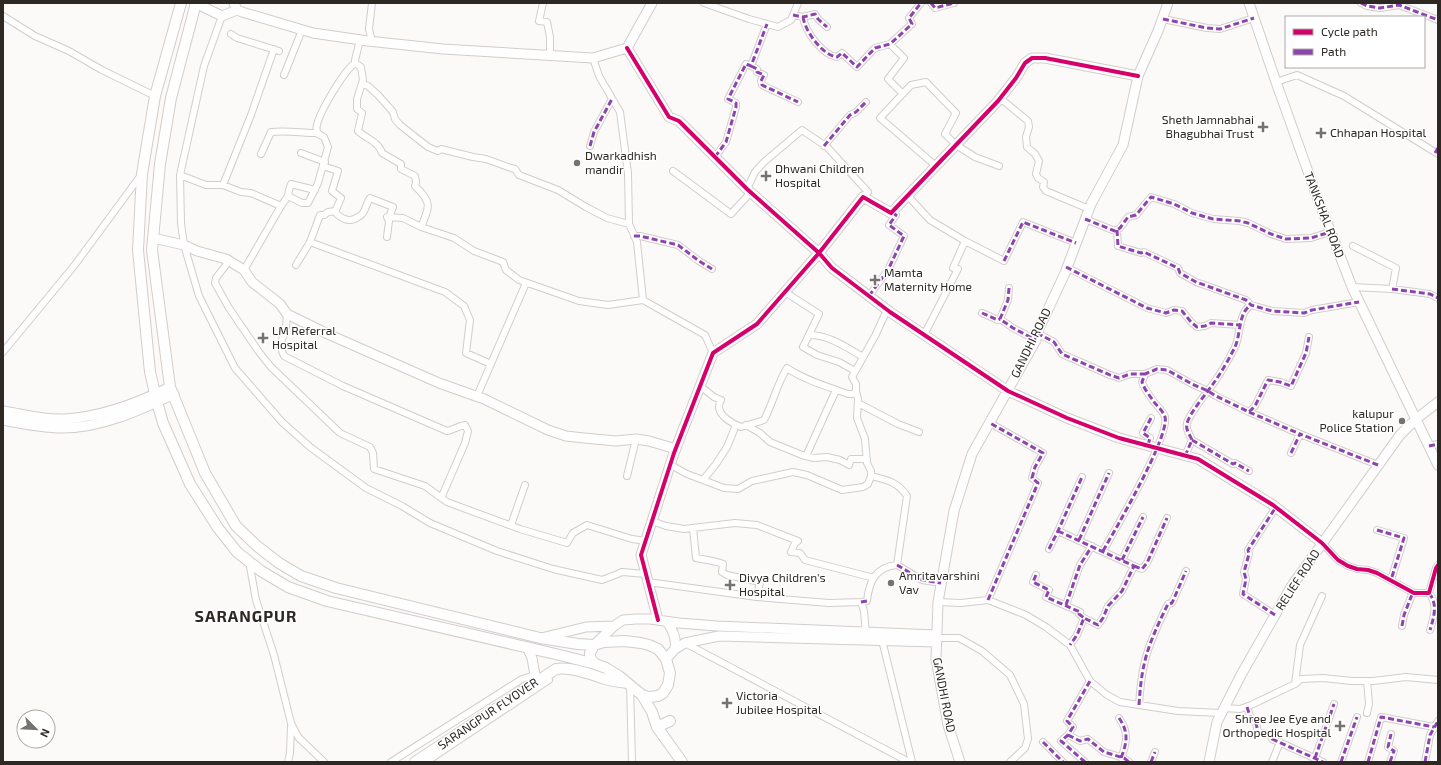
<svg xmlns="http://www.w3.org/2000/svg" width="1441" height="765" viewBox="0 0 1441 765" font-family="'Exo 2',sans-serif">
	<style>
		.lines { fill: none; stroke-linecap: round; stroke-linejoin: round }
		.street-casing { stroke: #d1cdcb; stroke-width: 8 }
		.secondary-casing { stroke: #d1cdcb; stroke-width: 11 }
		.primary-casing { stroke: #d1cdcb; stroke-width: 12 }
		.street { stroke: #fffefe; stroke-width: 6 }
		.secondary { stroke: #fffefe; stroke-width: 9 }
		.primary { stroke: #fffefe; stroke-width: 10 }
		.quiet { stroke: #8e44ad; stroke-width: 3; stroke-dasharray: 6 3; stroke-linecap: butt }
		.cycleway-casing { stroke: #fff; stroke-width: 6 }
		.cycleway { stroke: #d6006c; stroke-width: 4 }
		.poi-dot { fill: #75726f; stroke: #fff; stroke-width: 1.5 }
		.labels { text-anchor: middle; stroke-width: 3; stroke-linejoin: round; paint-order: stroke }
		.poi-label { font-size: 12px; fill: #2d2824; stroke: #fff; text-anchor: start }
		.street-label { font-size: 12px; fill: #2d2824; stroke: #fff }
		.district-label { font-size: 16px; font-weight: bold; letter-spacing: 1px; fill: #2d2824; stroke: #fff }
	</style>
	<rect width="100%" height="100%" fill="#fcfaf9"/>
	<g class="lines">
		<defs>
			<path id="street" d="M 372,3 L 369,29 L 372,42
				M 543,3 L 539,21 L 547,22 L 550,37 L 550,55
				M 704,3 L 749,19 L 778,27 L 791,20 L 798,3
				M 931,3 L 935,8 L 954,3
				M 1361,3 L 1367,6 L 1380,8 L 1399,5 L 1438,20
				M 793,15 L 803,17 L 815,14 L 818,19 L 827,27
				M 3,16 L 35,36 L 69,51 L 102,70 L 155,96
				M 222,16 L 204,66 L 180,175 L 181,223 L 184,245 L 199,296 L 235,368 L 282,422 L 310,447 L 366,488 L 402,506 L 430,523 L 497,551 L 553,569 L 602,580 L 615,575 L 622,572 L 646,574
				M 803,17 C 805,31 822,55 837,57 L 842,53 L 857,67 L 875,48 L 890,44 L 912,24 L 909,18 L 921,3
				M 1163,19 L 1207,28 L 1220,29 L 1254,18
				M 231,34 L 237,38 L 279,51
				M 360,40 L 355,60 L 355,63 L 361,67 L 363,80 L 357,99 L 357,109 L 362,113 L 358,131 C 367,139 379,142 382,153 L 401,164 L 401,169 L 415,176 L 416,182 L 415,186 C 432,202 430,206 421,227 L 454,238 L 474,251 L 503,262 L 506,270 L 519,280 L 579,301 L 608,305 L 643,300
				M 890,44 L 904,58 L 888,79 L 903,94
				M 593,58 L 599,76 L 620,112 L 628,173 L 629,224 L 637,242 L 643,300 L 705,335 L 713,353
				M 751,66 L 757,69 L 757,72 L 764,75 L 761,81 L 762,85 L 798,102
				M 284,75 L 302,30
				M 1276,82 L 1297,75 L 1344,96 L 1438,154
				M 362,83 L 368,86 L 378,95 L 393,112 L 395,119 L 400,125 L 428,147 L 438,151 L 441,149 L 473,157 L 486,159 L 511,168 L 515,169 L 519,175 L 558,190 L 586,207 L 607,218 L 629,224
				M 1000,98 L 1028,121 L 1029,127 L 1026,137 L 1027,147 L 1035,154 L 1039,161 L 1036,174 L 1038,178 L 1044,182 L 1043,187 L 1046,191 L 1089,209
				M 590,146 L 594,132 L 612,99
				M 824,146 L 850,115 L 856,112 L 866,102
				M 301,153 L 325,162
				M 261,154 L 271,132 C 287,130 302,133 318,133
				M 715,157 L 726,142 L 736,107 L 736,103 L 728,99 L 746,64 L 751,66 L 767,24
				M 323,166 L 338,171 L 332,191 L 341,198 L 335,212 C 341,219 350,223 358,217 C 360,216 362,215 363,213 C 366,208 367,202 370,198 L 393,207 L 389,217
				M 936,166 L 880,118 L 911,85 L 926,82 L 956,113 L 945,134 L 956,145 L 975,157 L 999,166
				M 673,171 L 731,214 L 751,192
				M 180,175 L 206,185 L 223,185 L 241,192 L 251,193 L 281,206 L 288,196 L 302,203 L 308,203 L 318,183 L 328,147 L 324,137 L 318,134 C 317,132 316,128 317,125 C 320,111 344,71 355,63
				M 223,185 L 251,115 L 274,49
				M 747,189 L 755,172 L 764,162 L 802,130 L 827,147 L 868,192 L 863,197
				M 907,195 L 930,220 L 965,241 L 1004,261 L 1023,222 L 1076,243
				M 288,196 L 289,190 L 291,184 L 315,190
				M 1085,219 L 1115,231 L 1120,228 L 1128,217 L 1136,215 L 1151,197 L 1174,204 L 1192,213 L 1213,219 L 1240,221 L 1248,223 L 1271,234 L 1286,239 L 1311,238 L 1330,232
				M 1117,230 L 1118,246 L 1141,253 L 1144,252 L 1178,268 L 1180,273 L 1196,282 L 1246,300 L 1251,305 L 1272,311 L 1304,313 L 1312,310 L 1359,302
				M 634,236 L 640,236 L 678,245 L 699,261 L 712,269
				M 387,237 L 389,221 L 387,217 L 403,218 L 421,227
				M 310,242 L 445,292 L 464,306 L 470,320 L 466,353 L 491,364
				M 229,261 L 216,278 L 215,283 L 229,308 L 259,352 L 271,367 L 340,433 L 370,447 L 373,453 L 374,469 L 425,486 L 447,502 L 520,529 L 567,543 L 573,533 L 587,525 L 632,539 L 646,541
				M 296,265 L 310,242 L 320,215 L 324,215 L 328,212 L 335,211
				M 1066,267 L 1147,308 L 1166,313 L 1174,310 L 1182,311 L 1191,322 L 1197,327 L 1205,326 L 1211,323 L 1240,325
				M 244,270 L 281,206
				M 1352,287 L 1392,289 L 1396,268 L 1353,246
				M 1009,288 L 1008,300 L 1000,319 L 1013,328 L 1036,340
				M 1392,289 L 1430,294 L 1438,298
				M 785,292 L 819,314 L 803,347 L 817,355 L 839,362 L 855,371
				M 869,296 L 888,270 L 904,236 L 889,225 L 896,215 L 892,212
				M 982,313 L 998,320 L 1000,319
				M 287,314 L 286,327 L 280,346 L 284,356 L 343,386 L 447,431 C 453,430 458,426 465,425 L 468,431 L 465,443 L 442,496
				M 1037,333 L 1054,342 L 1062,354 L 1110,375 L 1119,378 L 1130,374 L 1145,374
				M 809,335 C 829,335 846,347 863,357
				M 924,335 L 958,269 L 953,268 L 965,241
				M 3,352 L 74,266 L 141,175
				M 700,386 L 714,397 L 721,400 C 720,402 719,404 719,407 C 719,416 733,424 741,427 L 764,420 C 773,403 777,384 787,368 C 804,380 829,387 848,394 L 853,394 L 856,391 L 856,384 L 852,377 L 875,336 L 887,310
				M 477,396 L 526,283
				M 858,403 L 898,424 L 919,432
				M 1249,412 L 1300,434
				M 746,425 L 760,433 L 770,442 L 802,455 L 814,458 L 827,457 L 840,460 L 849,465 L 851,459 L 867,459
				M 1192,440 L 1233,464 L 1235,463 L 1249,471
				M 1148,445 L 1150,438 L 1143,433 L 1151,418
				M 1429,446 L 1438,444
				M 1291,453 L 1300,434 L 1378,465
				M 806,456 L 836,390
				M 1185,456 L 1192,440 C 1190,435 1185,429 1187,423 C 1191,411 1206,394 1213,384 C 1221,373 1229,359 1235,347 C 1241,334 1238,313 1251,305
				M 671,465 L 687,474 L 703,480 L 716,464 L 727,447 L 736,425
				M 627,476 L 636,439
				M 703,480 L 724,488 L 738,489 L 752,481 L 793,472 L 807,475 L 842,490 L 863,487 L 868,484 L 871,476 L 871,471 L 867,463 L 865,439 L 857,418 L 858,399 L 856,391
				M 652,521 L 666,526 L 684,529 L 735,523 L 757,525 L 798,541 L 795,543 L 791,552 L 800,553 L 805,560 L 874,578
				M 511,525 L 525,485
				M 1377,530 L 1404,538 L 1391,580
				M 1058,531 L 1134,566 L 1122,591 L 1108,606 L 1103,618 L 1098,625 L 1084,618 L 1077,635 L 1070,645
				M 1079,540 L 1109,473
				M 1322,543 L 1338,560 L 1348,566 L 1357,569 L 1368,570 L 1377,573 L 1414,593 L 1429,593 L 1436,568 L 1438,565
				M 1049,549 L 1058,531 L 1082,477
				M 1103,551 C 1115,530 1170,436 1165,417 C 1163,411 1158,407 1154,402 C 1150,396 1144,389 1142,382 L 1145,374 L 1157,369 L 1167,370 L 1192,384 L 1208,391 L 1216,396 L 1249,412 L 1255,406 L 1268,380 L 1280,382 L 1291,386 L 1306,353 L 1309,337
				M 1122,560 L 1143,517
				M 249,561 L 256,600 L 274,655 L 291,723 L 298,737 L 324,762
				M 897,565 L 922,580 L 941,583
				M 1134,566 L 1142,569 L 1147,563 L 1167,518
				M 1036,575 L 1033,582 L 1049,590 L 1046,597 L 1080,612 L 1079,614 L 1084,618
				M 648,582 L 757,597 L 760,582 L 727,575 L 722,572 L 723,564 C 719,562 702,559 696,558 L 693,528
				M 1429,593 C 1438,604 1434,617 1430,630
				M 757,597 L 829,603 L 861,602 L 864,611 L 866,633
				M 988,600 L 1038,483 L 1032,478 L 1035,467 L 1043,453 L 990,423
				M 861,602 L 867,601 C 869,582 875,567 897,565 L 907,496 C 898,482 887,480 871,476
				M 938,602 L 961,603 L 988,600 L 1026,615 L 1046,627 L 1070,645 L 1090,681 L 1107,695 L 1120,702 L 1178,711 L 1221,713
				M 1066,605 L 1080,565 L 1092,546
				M 1275,615 L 1243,594 L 1246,579 L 1244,572 L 1249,554 L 1248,550 L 1276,507
				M 1402,626 L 1404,615 L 1413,592
				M 936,638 L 959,638 L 982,651 L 1010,675 L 1024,704 L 1028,739 L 1025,748 L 1010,762
				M 882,640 L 912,762
				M 685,643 L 909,762
				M 1367,681 L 1369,704 L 1367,713
				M 630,684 L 632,762
				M 1295,684 L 1300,645 L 1322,596
				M 1139,705 C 1140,691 1141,678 1144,665 C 1148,645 1159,622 1168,604 L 1172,603 L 1186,571
				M 1247,707 L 1251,719 L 1256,723 L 1258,732 L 1270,735 L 1272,739 L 1323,762
				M 1224,708 L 1240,709 L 1251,705 L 1295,684 L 1301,679 L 1323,678 L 1352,681 L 1373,681 L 1406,677 L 1438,680
				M 1119,718 C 1129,732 1127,743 1121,758
				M 1068,735 L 1080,741 L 1088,739 L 1104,752 L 1124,758 L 1129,762
				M 1043,742 L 1063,762
				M 1315,758 L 1334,704
				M 288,762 L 290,753 L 291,726
				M 391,762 L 522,679 L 535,675
				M 426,762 L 549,680
				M 1085,762 L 1061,741 L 1068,735 L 1073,727 L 1067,721 L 1090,681
				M 1151,762 L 1155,752
				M 1272,762 L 1280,742
				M 1341,762 L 1357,717
				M 1368,762 L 1381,717 L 1434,727
				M 1390,762 L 1394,751 L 1388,747 L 1391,734
				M 1425,762 L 1430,735 L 1438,721"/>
			<path id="secondary" d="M 195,3 L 222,16 L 237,10
				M 234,3 L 237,10 L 242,12 L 313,33 L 368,41 L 443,49 L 593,58 L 627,48 L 652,3
				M 1249,3 L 1276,82 L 1316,194 L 1352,287 L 1438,465
				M 627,48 L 669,117 L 679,121 L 747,189 L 819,253 L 832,268 L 890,312 L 1008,391 L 1067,418 L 1119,438 L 1198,459 L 1273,505 L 1322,543
				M 153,238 L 184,245 L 197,251 L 226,259 L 244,270 L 252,282 L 280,304 L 287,314 L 330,335 L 439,383 L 484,399 L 548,430 L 566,436 L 584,438 L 616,441 L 636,439 L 649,441 L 676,449
				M 3,411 C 23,414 44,420 64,419 C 101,417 138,403 170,387
				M 3,420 C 23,424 43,428 63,428 C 102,428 140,410 174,394
				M 658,620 L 641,555 L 674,453 L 713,353 L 757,324 L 819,253 L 863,197 L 891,213 L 998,101 L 1016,78 L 1025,63 L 1032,58 L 1045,58 L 1138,76
				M 667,622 C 673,630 677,638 675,649
				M 541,638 L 586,627 L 614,626
				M 594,645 L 614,626 L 623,620 L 636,619 L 650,619 L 679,623 L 717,626 L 936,635
				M 527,647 L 532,658 L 535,675
				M 666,659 L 675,649 L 685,643 L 719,636 L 936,642
				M 960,762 L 948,725 L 936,659 L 938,602 L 954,511 L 972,454 L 1036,340 L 1037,333 L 1065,273 L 1091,204 L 1123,145 L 1138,76 L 1158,31 L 1168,3
				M 1209,762 L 1217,722 L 1241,675 L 1291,587 L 1400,435 L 1415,420 L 1438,402"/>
			<path id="primary" d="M 181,3 L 155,96 L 142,174 L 138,250 L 150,372 L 157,402 L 163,423 L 190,484 L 218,528 L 237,552 L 261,571 L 288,587 L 327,601 L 564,656 L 595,664
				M 196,3 L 171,98 L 160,164 L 152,250 L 170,387 L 205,473 L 236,526 L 257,546 L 279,563 L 301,576 L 336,588 L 540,638 L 578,644 L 594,645 L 604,642 L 624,641 L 641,643 L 649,645 L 658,649 L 666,659 L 670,673 L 668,685 L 663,693 L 658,696 L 649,697 L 642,695 L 619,676 L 606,668 L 595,664 L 590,658 L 590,653 L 594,645
				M 642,695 L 652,712 L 657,727 L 682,762
				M 657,727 L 670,721
				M 415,762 L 556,669 C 572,667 587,673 602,678 C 610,681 619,682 627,683"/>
		</defs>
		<use href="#street" class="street-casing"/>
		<use href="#secondary" class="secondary-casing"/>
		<use href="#primary" class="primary-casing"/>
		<use href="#street" class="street"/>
		<use href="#secondary" class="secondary"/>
		<use href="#primary" class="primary"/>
		<path class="quiet" d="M 931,3 L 935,8 L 954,3
			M 1361,3 L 1367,6 L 1380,8 L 1399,5 L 1438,20
			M 793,15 L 803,17 L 815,14 L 818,19 L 827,27
			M 803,17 C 805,31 822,55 837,57 L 842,53 L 857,67 L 875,48 L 890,44 L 912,24 L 909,18 L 921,3
			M 1163,19 L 1207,28 L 1220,29 L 1254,18
			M 751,66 L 757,69 L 757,72 L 764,75 L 761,81 L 762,85 L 798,102
			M 590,146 L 594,132 L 612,99
			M 824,146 L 850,115 L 856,112 L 866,102
			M 1435,153 L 1438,148
			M 715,157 L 726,142 L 736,107 L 736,103 L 728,99 L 746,64 L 751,66 L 767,24
			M 1085,219 L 1115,231 L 1120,228 L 1128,217 L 1136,215 L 1151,197 L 1174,204 L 1192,213 L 1213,219 L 1240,221 L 1248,223 L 1271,234 L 1286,239 L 1311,238 L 1330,232
			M 1117,230 L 1118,246 L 1141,253 L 1144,252 L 1178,268 L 1180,273 L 1196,282 L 1246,300 L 1251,305 L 1272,311 L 1304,313 L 1312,310 L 1359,302
			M 634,236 L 640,236 L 678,245 L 699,261 L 712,269
			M 1004,261 L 1023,222 L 1076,243
			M 1066,267 L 1147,308 L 1166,313 L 1174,310 L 1182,311 L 1191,322 L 1197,327 L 1205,326 L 1211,323 L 1240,325
			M 1009,288 L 1008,300 L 1000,319 L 1013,328 L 1036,340
			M 1392,289 L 1430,294 L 1438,298
			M 869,296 L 888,270 L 904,236 L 889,225 L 896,215 L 892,212
			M 982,313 L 998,320 L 1000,319
			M 1037,333 L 1054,342 L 1062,354 L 1110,375 L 1119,378 L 1130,374 L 1145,374
			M 1249,412 L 1300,434
			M 1192,440 L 1233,464 L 1235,463 L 1249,471
			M 1148,445 L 1150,438 L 1143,433 L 1151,418
			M 1429,446 L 1438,444
			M 1291,453 L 1300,434 L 1378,465
			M 1185,456 L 1192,440 C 1190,435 1185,429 1187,423 C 1191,411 1206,394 1213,384 C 1221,373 1229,359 1235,347 C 1241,334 1238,313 1251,305
			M 1377,530 L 1404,538 L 1391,580
			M 1058,531 L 1134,566 L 1122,591 L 1108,606 L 1103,618 L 1098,625 L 1084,618 L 1077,635 L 1070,645
			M 1079,540 L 1109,473
			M 1049,549 L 1058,531 L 1082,477
			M 1103,551 C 1115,530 1170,436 1165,417 C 1163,411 1158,407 1154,402 C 1150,396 1144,389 1142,382 L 1145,374 L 1157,369 L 1167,370 L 1192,384 L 1208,391 L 1216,396 L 1249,412 L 1255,406 L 1268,380 L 1280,382 L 1291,386 L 1306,353 L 1309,337
			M 1122,560 L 1143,517
			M 897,565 L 922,580 L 941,583
			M 1134,566 L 1142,569 L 1147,563 L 1167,518
			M 1036,575 L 1033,582 L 1049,590 L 1046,597 L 1080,612 L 1079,614 L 1084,618
			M 1429,593 C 1438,604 1434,617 1430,630
			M 988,600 L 1038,483 L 1032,478 L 1035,467 L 1043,453 L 990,423
			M 861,602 L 867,601
			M 1066,605 L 1080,565 L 1092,546
			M 1275,615 L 1243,594 L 1246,579 L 1244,572 L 1249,554 L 1248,550 L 1276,507
			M 1402,626 L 1404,615 L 1413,592
			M 1139,705 C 1140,691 1141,678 1144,665 C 1148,645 1159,622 1168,604 L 1172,603 L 1186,571
			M 1247,707 L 1251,719 L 1256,723 L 1258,732 L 1270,735 L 1272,739 L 1323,762
			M 1119,718 C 1129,732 1127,743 1121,758
			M 1068,735 L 1080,741 L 1088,739 L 1104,752 L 1124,758 L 1129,762
			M 1043,742 L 1063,762
			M 1315,758 L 1334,704
			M 1085,762 L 1061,741 L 1068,735 L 1073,727 L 1067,721 L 1090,681
			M 1151,762 L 1155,752
			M 1341,762 L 1357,717
			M 1368,762 L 1381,717 L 1434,727
			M 1390,762 L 1394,751 L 1388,747 L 1391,734
			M 1425,762 L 1430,735 L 1438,721"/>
		<defs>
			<path id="cycleway" d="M 627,48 L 669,117 L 679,121 L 747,189 L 819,253 L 832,268 L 890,312 L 1008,391 L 1067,418 L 1119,438 L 1198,459 L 1273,505 L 1322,543 L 1338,560 L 1348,566 L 1357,569 L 1368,570 L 1377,573 L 1414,593 L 1429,593 L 1436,568 L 1438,565
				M 658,620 L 641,555 L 674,453 L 713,353 L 757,324 L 819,253 L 863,197 L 891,213 L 998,101 L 1016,78 L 1025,63 L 1032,58 L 1045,58 L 1138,76"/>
		</defs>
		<use href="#cycleway" class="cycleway-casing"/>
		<use href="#cycleway" class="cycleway"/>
	</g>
	<g class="poi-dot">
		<path d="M1261 121h4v4h4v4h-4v4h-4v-4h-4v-4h4z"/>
		<path d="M1319 127h4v4h4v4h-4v4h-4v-4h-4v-4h4z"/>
		<circle cx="577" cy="163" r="4"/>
		<path d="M764 170h4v4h4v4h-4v4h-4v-4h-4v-4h4z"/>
		<path d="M873 274h4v4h4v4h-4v4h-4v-4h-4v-4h4z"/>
		<path d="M261 332h4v4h4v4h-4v4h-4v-4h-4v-4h4z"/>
		<circle cx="1402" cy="421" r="4"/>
		<circle cx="891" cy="583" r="4"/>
		<path d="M728 579h4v4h4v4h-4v4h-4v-4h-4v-4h4z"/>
		<path d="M725 697h4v4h4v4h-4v4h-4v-4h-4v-4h4z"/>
		<path d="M1338 720h4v4h4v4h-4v4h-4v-4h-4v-4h4z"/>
	</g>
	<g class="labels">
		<g class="poi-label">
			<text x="1254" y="124" text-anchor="end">Sheth Jamnabhai<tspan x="1254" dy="14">Bhagubhai Trust</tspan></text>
			<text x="1330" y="137">Chhapan Hospital</text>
			<text x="585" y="160">Dwarkadhish<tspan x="585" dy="14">mandir</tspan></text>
			<text x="775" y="173">Dhwani Children<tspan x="775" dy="14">Hospital</tspan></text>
			<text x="884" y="277">Mamta<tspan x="884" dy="14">Maternity Home</tspan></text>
			<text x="272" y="335">LM Referral<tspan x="272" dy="14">Hospital</tspan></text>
			<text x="1394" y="418" text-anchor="end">kalupur<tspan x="1394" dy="14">Police Station</tspan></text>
			<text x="899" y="580">Amritavarshini<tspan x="899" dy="14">Vav</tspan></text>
			<text x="739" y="582">Divya Children's<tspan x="739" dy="14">Hospital</tspan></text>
			<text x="736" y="700">Victoria<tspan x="736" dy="14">Jubilee Hospital</tspan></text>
			<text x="1331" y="723" text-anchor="end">Shree Jee Eye and<tspan x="1331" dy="14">Orthopedic Hospital</tspan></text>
		</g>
		<g class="street-label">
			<text transform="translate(1324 215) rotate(69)" y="4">TANKSHAL ROAD</text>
			<text transform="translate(1031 343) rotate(-64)" y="4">GANDHI ROAD</text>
			<text transform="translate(1298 580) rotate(-57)" y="4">RELIEF ROAD</text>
			<text transform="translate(944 695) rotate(79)" y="4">GANDHI ROAD</text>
			<text transform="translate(488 714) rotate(-34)" y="4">SARANGPUR FLYOVER</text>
		</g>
		<g class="district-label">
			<text x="246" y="622">SARANGPUR</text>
		</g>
	</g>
	<rect width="1441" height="765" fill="none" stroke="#2d2824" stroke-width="8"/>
	<rect x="1285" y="16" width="140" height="52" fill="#ffffff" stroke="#aba9a7"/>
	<rect x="1293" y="29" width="20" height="6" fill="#d6006c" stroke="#aba9a7"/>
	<text x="1321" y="36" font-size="12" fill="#2d2824">Cycle path</text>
	<rect x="1293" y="49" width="20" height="6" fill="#8e44ad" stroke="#aba9a7"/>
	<text x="1321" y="56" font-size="12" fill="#2d2824">Path</text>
	<g transform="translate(36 729) rotate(114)"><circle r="19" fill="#ffffff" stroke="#aba9a7"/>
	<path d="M0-3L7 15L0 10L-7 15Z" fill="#75726f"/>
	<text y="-6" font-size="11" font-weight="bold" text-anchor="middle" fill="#2d2824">N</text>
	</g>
</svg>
